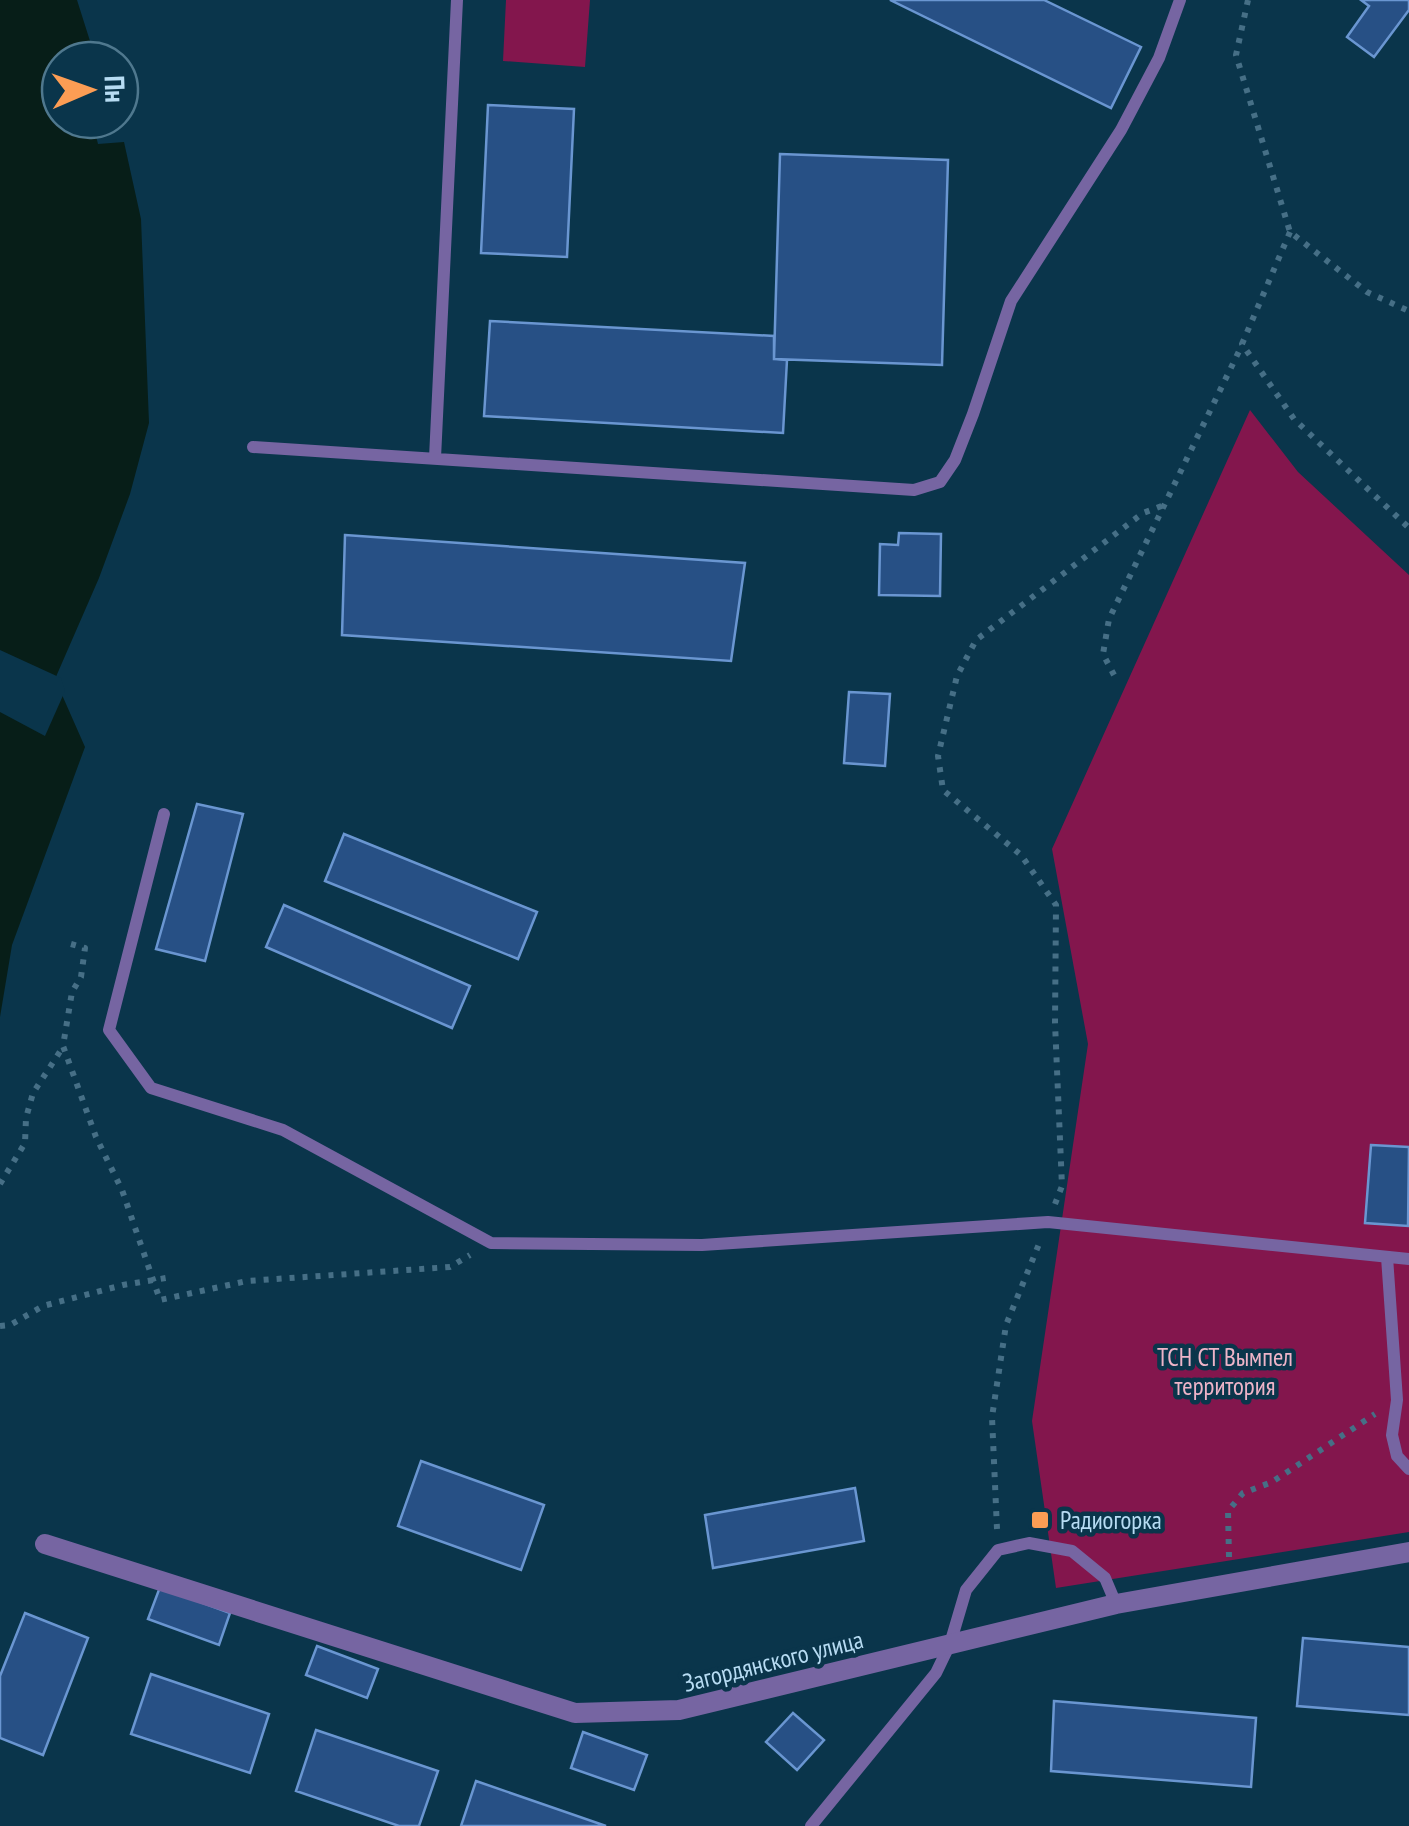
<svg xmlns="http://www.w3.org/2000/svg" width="1409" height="1826" viewBox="0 0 1409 1826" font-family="'PT Sans Narrow',sans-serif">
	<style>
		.green { fill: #83164d }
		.water { fill: #071e18 }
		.pier { fill: #0a354b }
		.building { fill: #275085; stroke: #6a96d1; stroke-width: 2.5 }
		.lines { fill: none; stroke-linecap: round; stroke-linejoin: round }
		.path { stroke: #466f86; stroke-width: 6; stroke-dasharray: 5 8; stroke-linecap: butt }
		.service { stroke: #7665a2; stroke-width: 12 }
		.minor { stroke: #7665a2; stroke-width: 20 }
		.poi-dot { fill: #fc9d54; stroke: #0a354b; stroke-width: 4 }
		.labels { text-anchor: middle; stroke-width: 9; stroke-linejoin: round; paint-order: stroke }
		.park-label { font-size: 25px; fill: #eeb4c8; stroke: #0a354b }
		.poi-label { font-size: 25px; fill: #b7dcf3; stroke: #0a354b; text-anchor: start }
		.street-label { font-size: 25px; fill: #b7dcf3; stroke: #0a354b }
	</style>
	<rect width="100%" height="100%" fill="#0a354b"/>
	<path class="green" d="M 506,0 L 590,0 L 585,67 L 503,61 Z
		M 1250,410 L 1298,472 L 1409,575 L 1409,1532 L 1056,1588 L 1032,1421 L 1088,1044 L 1052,849 Z"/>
	<path class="water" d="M 0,0 L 77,0 L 96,60 L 60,60 L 60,120 L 92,120 L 98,144 L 124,142 L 141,219 L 149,423 L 130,494 L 99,578 L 55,679 L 85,747 L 12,945 L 0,1017 Z"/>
	<path class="pier" d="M 0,650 L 61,678 L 65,691 L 45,736 L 0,712 Z"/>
	<path class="building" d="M 890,0 L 1044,0 L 1141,47 L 1111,108 Z
		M 1361,0 L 1409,0 L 1409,10 L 1374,57 L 1347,37 L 1369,6 Z
		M 488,105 L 574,109 L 567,257 L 481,253 Z
		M 780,154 L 948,160 L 942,365 L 774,359 Z
		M 490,321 L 774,336 L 774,359 L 787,360 L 783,433 L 484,416 Z
		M 899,533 L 941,534 L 940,596 L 879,595 L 880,544 L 898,545 Z
		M 345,535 L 745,563 L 731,661 L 342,635 Z
		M 849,692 L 890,694 L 885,766 L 844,763 Z
		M 197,804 L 243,814 L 205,961 L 156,949 Z
		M 344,834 L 537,912 L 518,959 L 325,881 Z
		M 284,905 L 470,986 L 452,1028 L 266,947 Z
		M 1371,1145 L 1409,1147 L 1408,1226 L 1365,1223 Z
		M 421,1461 L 544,1505 L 521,1570 L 398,1526 Z
		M 855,1488 L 864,1541 L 713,1568 L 705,1515 Z
		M 160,1587 L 230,1613 L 219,1645 L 148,1619 Z
		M 25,1613 L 88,1638 L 43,1755 L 0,1738 L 0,1676 Z
		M 1303,1638 L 1409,1647 L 1409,1715 L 1297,1706 Z
		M 317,1646 L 378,1669 L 367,1698 L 306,1675 Z
		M 151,1674 L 269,1714 L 250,1773 L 131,1734 Z
		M 1054,1701 L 1256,1718 L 1251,1787 L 1051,1771 Z
		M 793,1713 L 824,1740 L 797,1770 L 766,1742 Z
		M 316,1730 L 438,1771 L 419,1826 L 399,1826 L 296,1791 Z
		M 583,1732 L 647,1755 L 634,1790 L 571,1768 Z
		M 476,1781 L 606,1826 L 461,1826 Z"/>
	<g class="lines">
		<path class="path" d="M 1248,0 L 1236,55 L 1290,232 L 1367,292 L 1409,311
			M 1290,232 L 1242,344 L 1294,419 L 1409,528
			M 1114,675 L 1103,654 L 1109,619 L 1242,345
			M 71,944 L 85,948 L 81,977 L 72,992 L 63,1046 L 96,1137 L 122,1190 L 160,1300 L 247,1281 L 450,1267 L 470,1255
			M 0,1184 L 25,1143 L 26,1118 L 33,1093 L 63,1047
			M 1055,1204 L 1062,1186 L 1055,1023 L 1056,905 L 1021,855 L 943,790 L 938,756 L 957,676 L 976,640 L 1143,513 L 1167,504
			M 0,1326 L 10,1325 L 43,1306 L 123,1285 L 166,1278
			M 997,1529 L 992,1417 L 1006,1325 L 1039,1244
			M 1229,1557 L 1228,1511 L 1243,1493 L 1272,1482 L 1375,1414"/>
		<path class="service" d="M 253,447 L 914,490 L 940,482 L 955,460 L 973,414 L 1011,301 L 1121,130 L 1159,58 L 1180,0
			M 435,458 L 457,0
			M 164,814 L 109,1030 L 151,1088 L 283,1130 L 491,1243 L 702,1245 L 1048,1222 L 1409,1259
			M 1387,1257 L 1397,1400 L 1392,1435 L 1397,1456 L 1409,1469
			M 811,1826 L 936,1673 L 950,1644 L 966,1590 L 998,1550 L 1029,1543 L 1072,1551 L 1105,1578 L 1116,1604"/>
		<path class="minor" d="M 45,1544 L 575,1713 L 679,1710 L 1116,1604 L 1409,1552"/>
	</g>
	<rect class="poi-dot" x="1030" y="1510" width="20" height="20" rx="5"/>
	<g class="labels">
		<g class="park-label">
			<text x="1225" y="1366">ТСН СТ Вымпел<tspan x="1225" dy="29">территория</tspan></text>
		</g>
		<g class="poi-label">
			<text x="1060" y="1529">Радиогорка</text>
		</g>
		<g class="street-label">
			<text transform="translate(773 1661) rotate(-14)" y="9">Загордянского улица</text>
		</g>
	</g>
	<g transform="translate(90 90) rotate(88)"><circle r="48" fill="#0a354b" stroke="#4f788e" stroke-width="2.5"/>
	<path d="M0-8L18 38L0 25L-18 38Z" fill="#fc9d54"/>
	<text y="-15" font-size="28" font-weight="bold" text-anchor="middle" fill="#b7dcf3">Пн</text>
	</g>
</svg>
